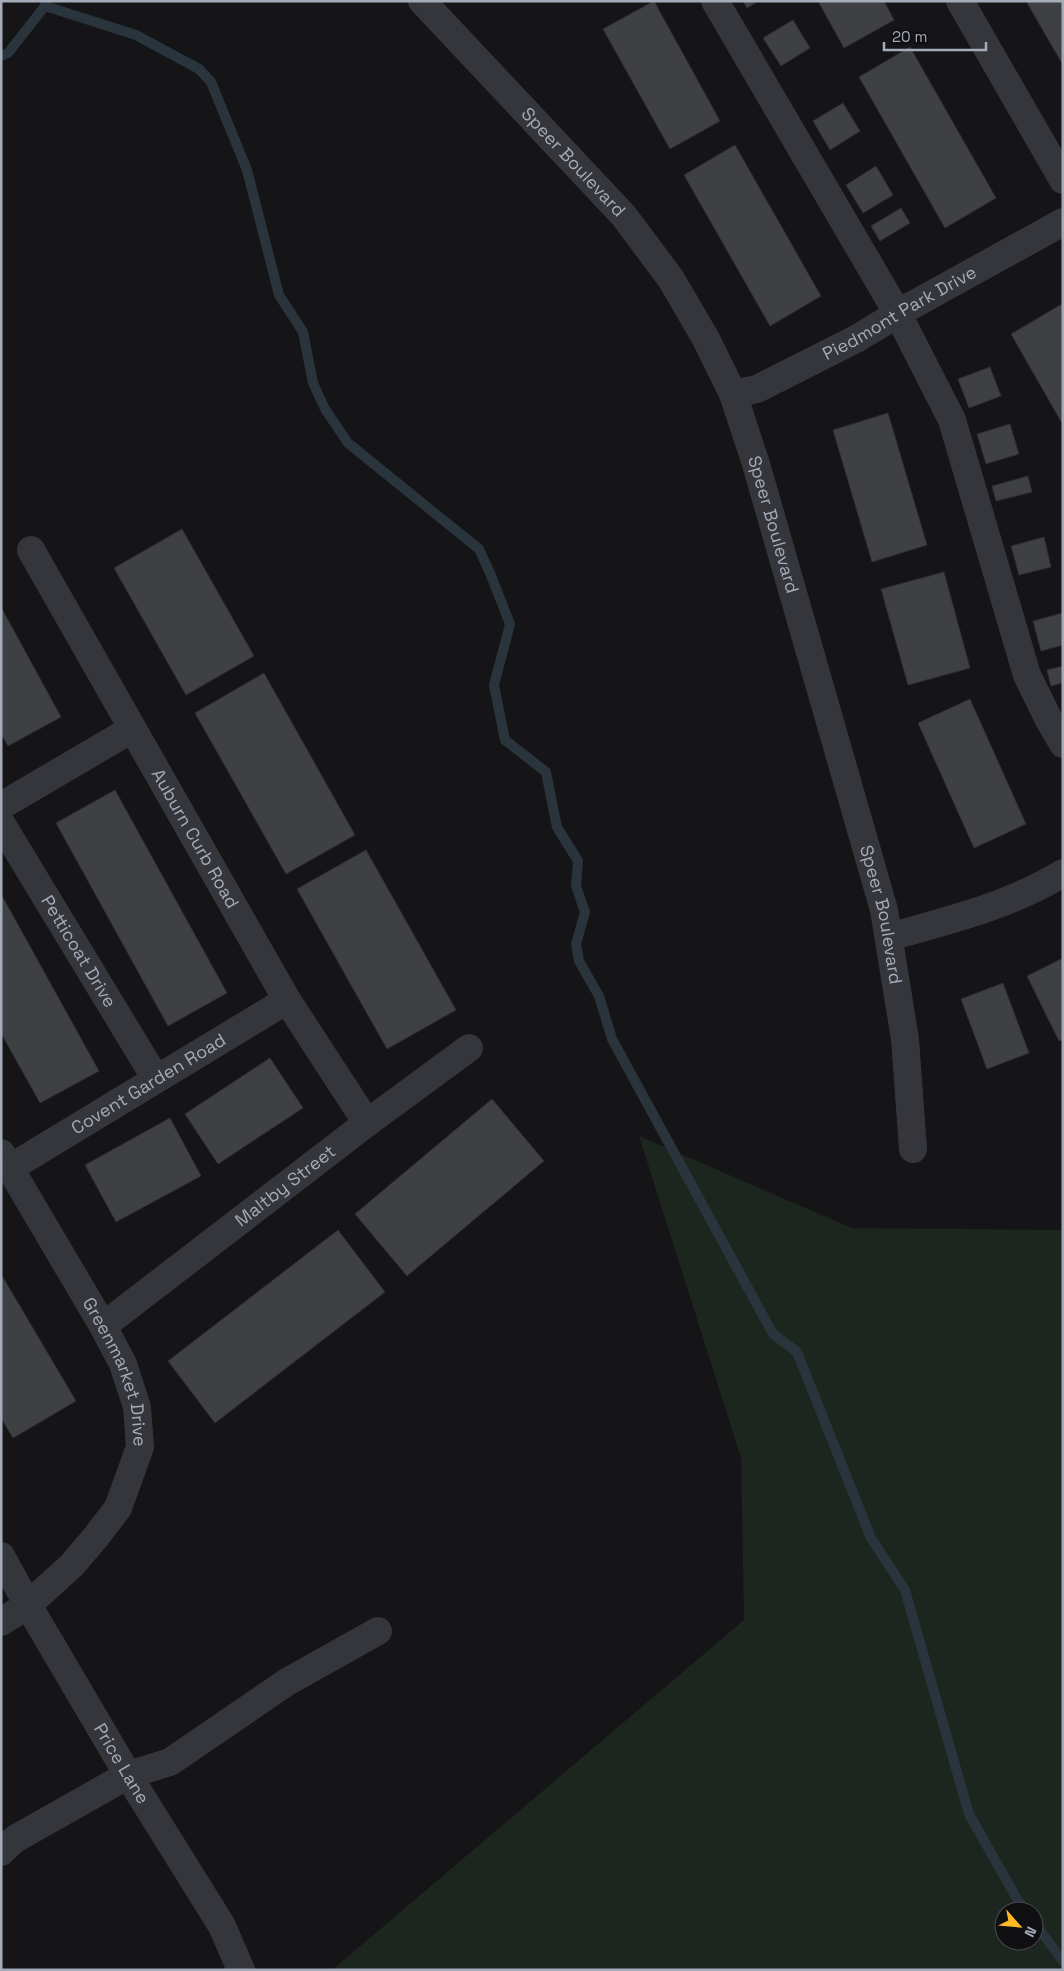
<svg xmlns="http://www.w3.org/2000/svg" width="1064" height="1971" viewBox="0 0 1064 1971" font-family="'Space Grotesk',sans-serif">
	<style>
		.green { fill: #1c251e; fill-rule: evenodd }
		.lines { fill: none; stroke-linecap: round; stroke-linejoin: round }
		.stream { stroke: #2a343c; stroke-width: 10 }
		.building { fill: #3e4044; stroke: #2f2f33 }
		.minor { stroke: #35363c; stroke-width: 28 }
		.labels { text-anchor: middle; stroke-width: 4; stroke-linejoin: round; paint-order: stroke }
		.street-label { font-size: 18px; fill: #a5abb8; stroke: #101012 }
	</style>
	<rect width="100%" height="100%" fill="#151517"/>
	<path class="green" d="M 639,1136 L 852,1228 L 1063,1230 L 1063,1970 L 332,1970 L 744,1620 L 741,1458 ZM 1004,1911 L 1034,1911 L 1034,1941 L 1004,1941 Z"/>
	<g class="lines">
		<path class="stream" d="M 45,6 L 136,35 L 199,69 L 211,82 L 247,170 L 279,295 L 303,332 L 313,383 L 325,409 L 348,443 L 479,549 L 490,573 L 510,624 L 494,685 L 505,740 L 546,772 L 557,827 L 578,861 L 576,886 L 585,912 L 576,944 L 579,961 L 599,996 L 612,1039 L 773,1334 L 797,1352 L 871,1538 L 905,1590 L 969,1814 L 1017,1899 L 1026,1911
			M 1,56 L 8,53 L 45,6 L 46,1
			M 1034,1922 L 1063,1961"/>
	</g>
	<path class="building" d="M 654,1 L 720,121 L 670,149 L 603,29 Z
		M 743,1 L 758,1 L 747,8 Z
		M 818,1 L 884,1 L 894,20 L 844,48 Z
		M 1026,1 L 1063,1 L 1063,65 Z
		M 793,20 L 810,48 L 781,66 L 763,38 Z
		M 910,47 L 996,198 L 945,228 L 859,77 Z
		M 843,103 L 860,131 L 830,150 L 813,121 Z
		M 735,145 L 821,296 L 770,326 L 684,175 Z
		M 876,166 L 893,195 L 863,213 L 846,185 Z
		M 901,208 L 910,223 L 880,241 L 871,226 Z
		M 1062,304 L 1063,305 L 1063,425 L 1011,334 Z
		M 990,367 L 1001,396 L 969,408 L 958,379 Z
		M 888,413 L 927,545 L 872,562 L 833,430 Z
		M 1010,424 L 1019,454 L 986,464 L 977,434 Z
		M 1028,476 L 1032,492 L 996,501 L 992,486 Z
		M 182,529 L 254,656 L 186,695 L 114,568 Z
		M 1044,537 L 1051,567 L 1019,575 L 1011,546 Z
		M 944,572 L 970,668 L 908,685 L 881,589 Z
		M 1,607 L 61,717 L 8,746 L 1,734 Z
		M 1063,613 L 1063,645 L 1041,651 L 1033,621 Z
		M 1063,666 L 1063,683 L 1051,686 L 1047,670 Z
		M 264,673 L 355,835 L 286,874 L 195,713 Z
		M 970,699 L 1026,824 L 974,848 L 918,723 Z
		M 115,790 L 227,993 L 168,1026 L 56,823 Z
		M 366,850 L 456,1010 L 387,1049 L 297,889 Z
		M 1,894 L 99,1071 L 40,1103 L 1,1033 Z
		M 1063,958 L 1063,1039 L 1059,1041 L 1027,976 Z
		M 1003,983 L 1029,1053 L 987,1069 L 961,999 Z
		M 270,1058 L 303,1108 L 218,1164 L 185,1114 Z
		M 492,1099 L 544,1161 L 407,1276 L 355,1214 Z
		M 170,1118 L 201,1176 L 116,1222 L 85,1165 Z
		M 338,1230 L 385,1292 L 215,1423 L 168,1361 Z
		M 1,1274 L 76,1401 L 13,1438 L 1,1418 Z"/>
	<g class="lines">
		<g class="minor">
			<path id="s1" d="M 422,1 L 624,216 L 671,279 L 706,339 L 733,394 L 756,464 L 884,910 L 905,1039 L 913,1149"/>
			<path d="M 715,1 L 898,314 L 952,420 L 1027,675 L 1049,720 L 1063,744"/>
			<path d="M 960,1 L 1063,180"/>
			<path id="s2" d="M 733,394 L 757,389 L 856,339 L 909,307 L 1063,222"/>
			<path id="s3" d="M 31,550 L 287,1000 L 367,1123"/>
			<path d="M 1,806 L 132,729"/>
			<path id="s4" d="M 1,823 L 156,1079"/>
			<path d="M 889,937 C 949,920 1009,906 1063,873"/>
			<path id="s5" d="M 1,1153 L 103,1326 L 123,1364 L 137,1407 L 140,1447 L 118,1508 L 95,1538 L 72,1565 L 28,1605 L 1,1622"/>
			<path id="s6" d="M 10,1168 L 287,1000"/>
			<path id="s7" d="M 103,1326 L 367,1123 L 469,1048"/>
			<path id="s8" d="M 1,1556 L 28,1605 L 128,1775 L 222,1926 L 241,1970"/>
			<path d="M 1,1852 L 15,1839 L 128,1775 L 170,1762 L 287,1682 L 378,1631"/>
		</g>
	</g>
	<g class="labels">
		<g class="street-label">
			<text dy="6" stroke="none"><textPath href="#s1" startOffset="221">Speer Boulevard</textPath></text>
			<text dy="6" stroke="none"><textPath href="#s2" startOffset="186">Piedmont Park Drive</textPath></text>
			<text dy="6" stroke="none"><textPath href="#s1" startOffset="641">Speer Boulevard</textPath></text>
			<text dy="6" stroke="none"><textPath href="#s3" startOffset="332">Auburn Curb Road</textPath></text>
			<text dy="6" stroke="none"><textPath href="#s1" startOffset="1046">Speer Boulevard</textPath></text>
			<text dy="6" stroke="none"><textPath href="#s4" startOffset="150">Petticoat Drive</textPath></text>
			<text dy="6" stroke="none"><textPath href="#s6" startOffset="162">Covent Garden Road</textPath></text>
			<text dy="6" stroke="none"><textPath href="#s7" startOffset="230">Maltby Street</textPath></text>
			<text dy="6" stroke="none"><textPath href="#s5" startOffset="249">Greenmarket Drive</textPath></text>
			<text dy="6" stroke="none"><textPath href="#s8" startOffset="240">Price Lane</textPath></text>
		</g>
	</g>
	<rect width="1064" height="1971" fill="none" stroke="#a5abb8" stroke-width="5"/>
	<g transform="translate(1019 1926) rotate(117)"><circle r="24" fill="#101012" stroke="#4c4e54"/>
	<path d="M0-4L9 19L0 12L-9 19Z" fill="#ffba25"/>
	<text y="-8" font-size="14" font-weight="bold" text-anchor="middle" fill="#a5abb8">N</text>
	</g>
	<path d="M884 42v8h102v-8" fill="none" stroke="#a5abb8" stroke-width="2.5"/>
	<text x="892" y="42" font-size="15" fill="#a5abb8" stroke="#101012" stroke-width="4" paint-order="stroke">20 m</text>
</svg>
